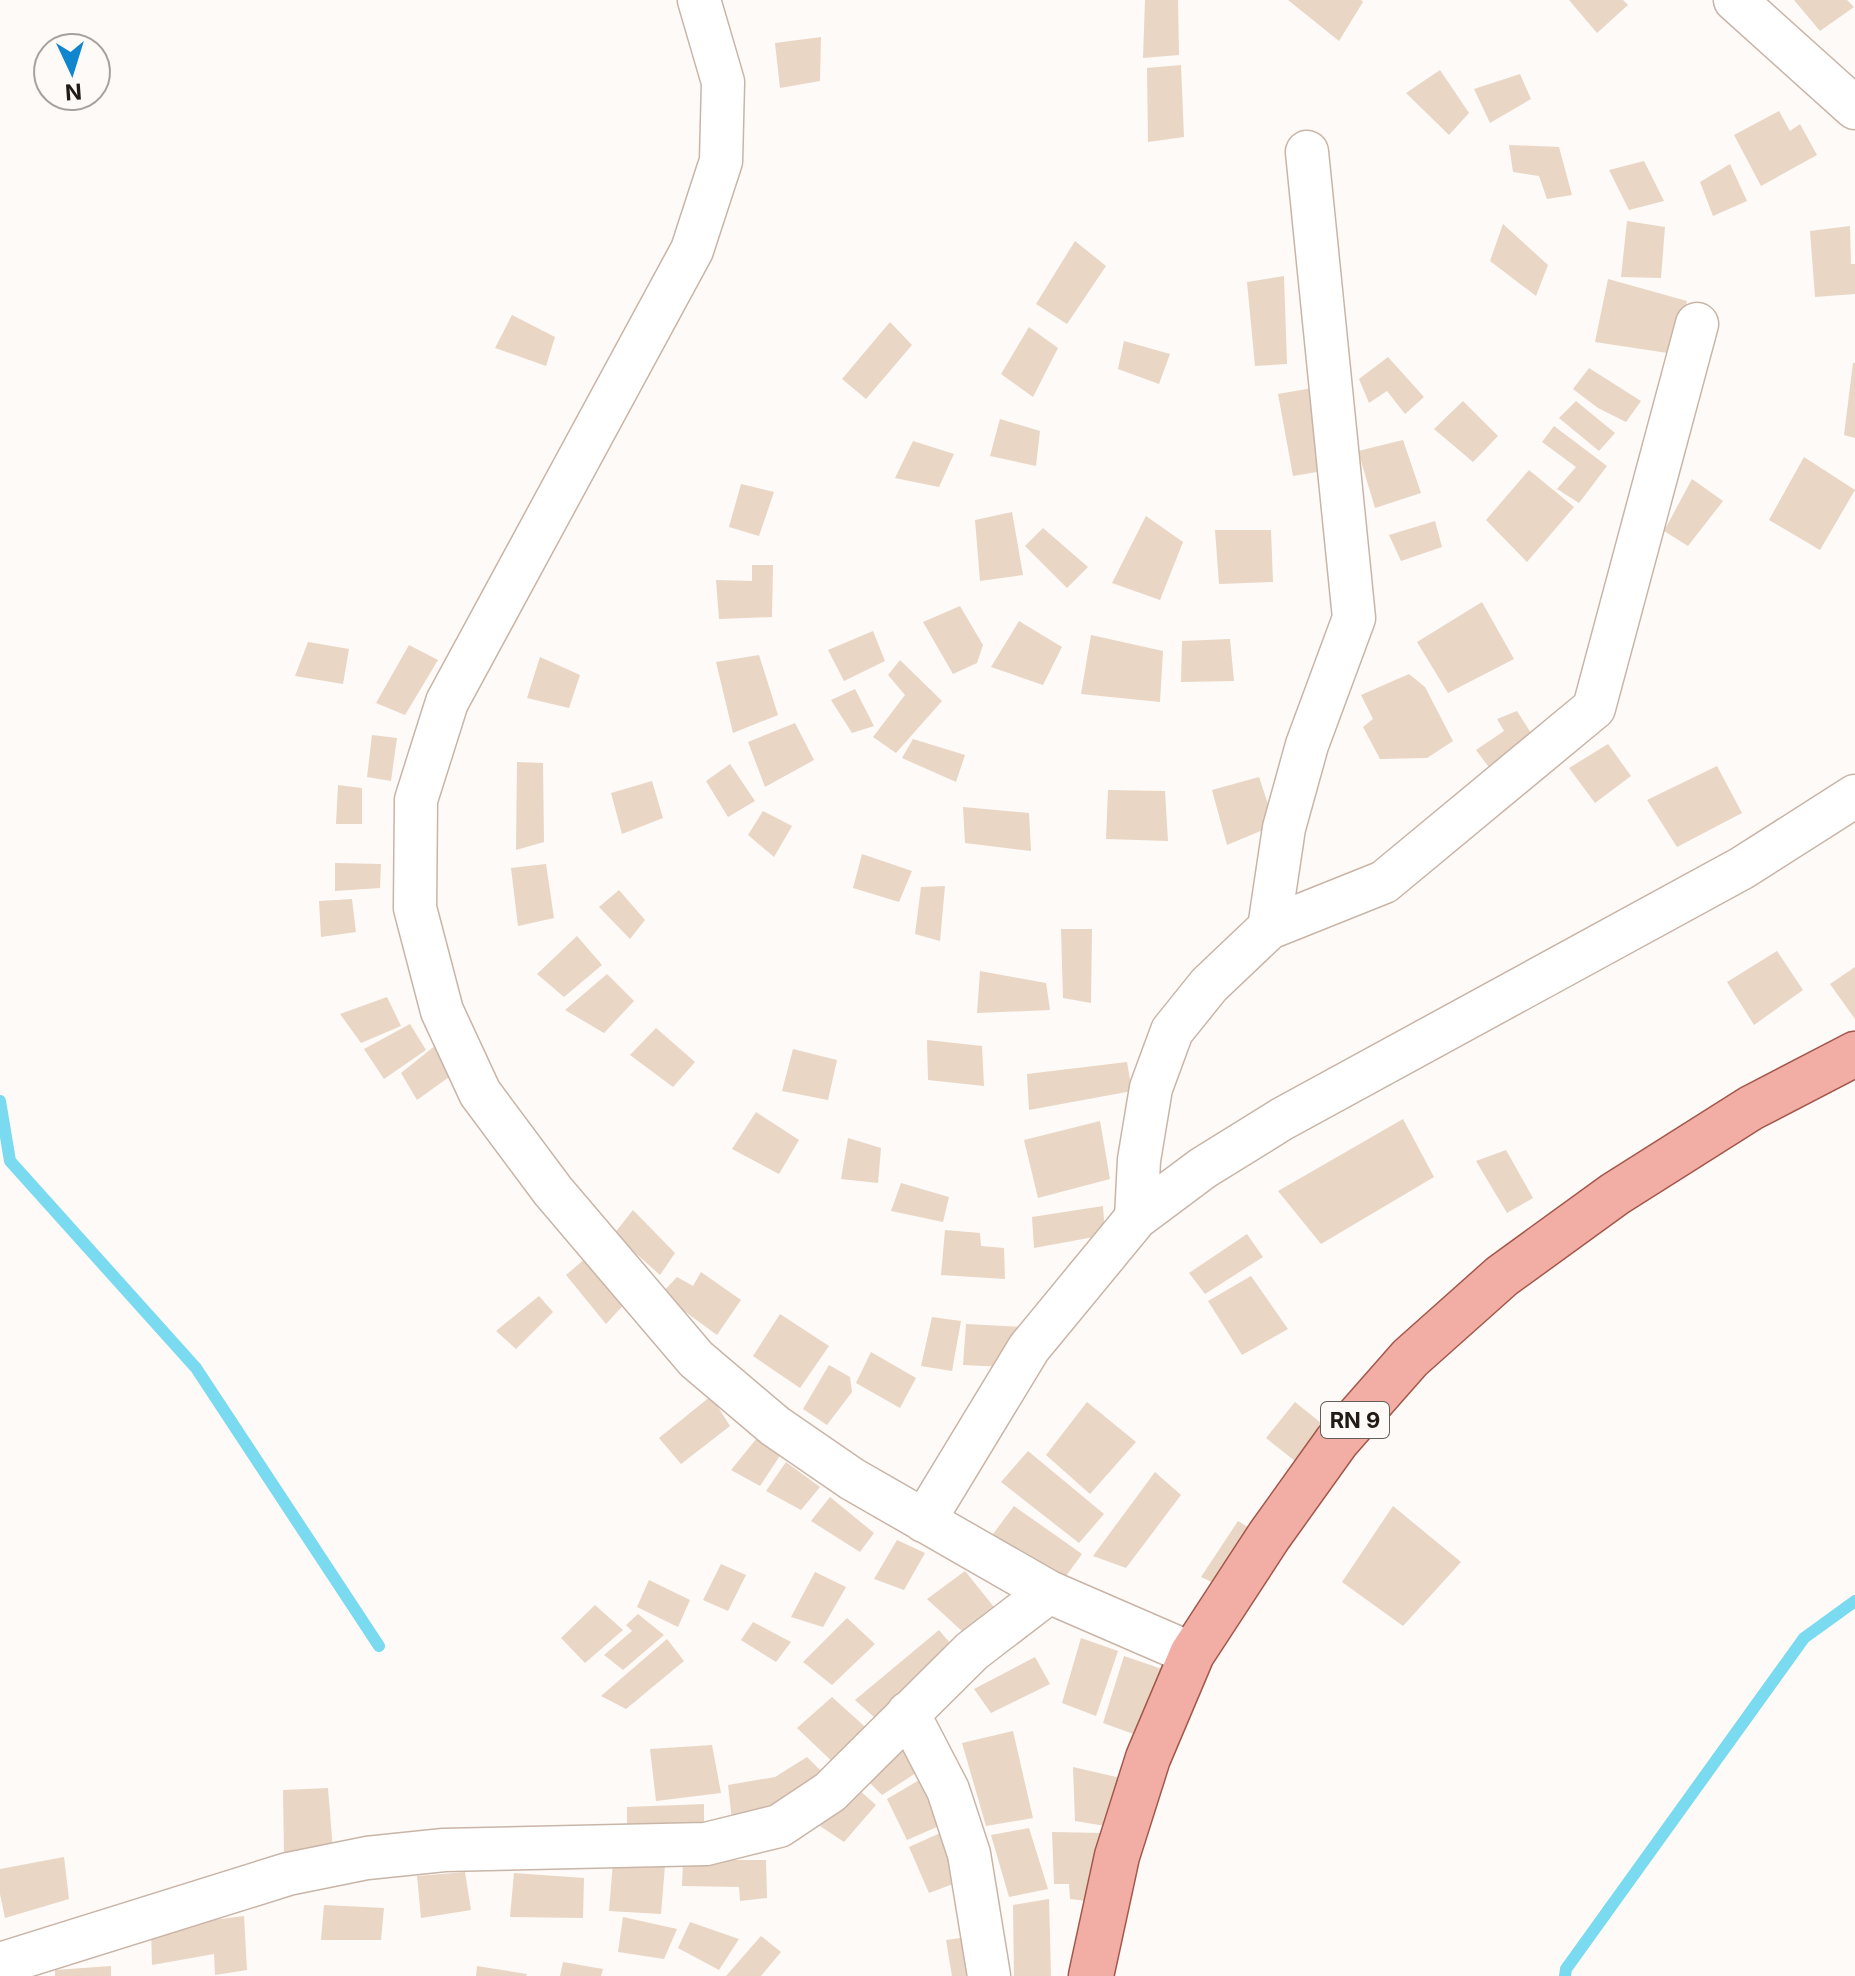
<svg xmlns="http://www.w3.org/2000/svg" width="1855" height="1976" viewBox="0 0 1855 1976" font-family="Inter,sans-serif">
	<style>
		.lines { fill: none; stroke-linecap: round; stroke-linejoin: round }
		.stream { stroke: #79daf0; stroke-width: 12 }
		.building { fill: #e9d6c5 }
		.street-casing { stroke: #c9b5a7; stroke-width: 45 }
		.primary-casing { stroke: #a3574b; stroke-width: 47 }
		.street { stroke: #fff; stroke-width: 42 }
		.primary { stroke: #f2aea4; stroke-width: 44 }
		.labels { text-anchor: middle; stroke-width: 8; stroke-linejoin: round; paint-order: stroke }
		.shield { fill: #fefaf7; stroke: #645e59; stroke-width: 2 }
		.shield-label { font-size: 22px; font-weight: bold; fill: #221b15 }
	</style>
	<rect width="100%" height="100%" fill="#fefaf7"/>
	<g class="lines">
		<path class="stream" d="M 0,1101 L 10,1161 L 196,1368 L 379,1646
			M 1565,1976 L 1566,1969 L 1804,1638 L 1855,1601"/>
	</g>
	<path class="building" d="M 1145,0 L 1178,0 L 1179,55 L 1143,58 Z
		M 1288,0 L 1361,0 L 1363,2 L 1339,41 Z
		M 1569,0 L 1623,0 L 1628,5 L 1597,33 Z
		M 1794,0 L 1847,0 L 1854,7 L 1820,31 Z
		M 821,37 L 820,81 L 780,88 L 775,43 Z
		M 1181,65 L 1184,137 L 1148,142 L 1147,68 Z
		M 1440,70 L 1469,113 L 1449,135 L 1406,93 Z
		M 1520,74 L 1531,99 L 1490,123 L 1474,89 Z
		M 1779,111 L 1790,131 L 1800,124 L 1817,155 L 1761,186 L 1734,135 Z
		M 1509,145 L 1559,147 L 1572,195 L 1547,199 L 1539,176 L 1513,172 Z
		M 1644,161 L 1664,201 L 1629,210 L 1609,170 Z
		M 1730,164 L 1747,201 L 1713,216 L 1700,182 Z
		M 1627,221 L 1665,227 L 1661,278 L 1621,277 Z
		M 1503,224 L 1548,265 L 1536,296 L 1490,261 Z
		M 1850,226 L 1851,264 L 1855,264 L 1855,294 L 1815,297 L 1810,231 Z
		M 1075,241 L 1106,266 L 1067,324 L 1036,304 Z
		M 1284,276 L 1287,364 L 1255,366 L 1247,282 Z
		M 1608,279 L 1687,301 L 1674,354 L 1595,342 Z
		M 512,315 L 555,337 L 546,366 L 495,348 Z
		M 890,322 L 912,345 L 866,399 L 842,379 Z
		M 1029,327 L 1058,348 L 1033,397 L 1001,374 Z
		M 1124,341 L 1170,354 L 1159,384 L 1118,369 Z
		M 1388,357 L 1424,397 L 1405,414 L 1387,391 L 1369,403 L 1359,379 Z
		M 1853,363 L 1855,363 L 1855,438 L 1844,435 Z
		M 1589,368 L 1641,401 L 1626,422 L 1598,408 L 1573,389 Z
		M 1318,387 L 1329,470 L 1293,476 L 1278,394 Z
		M 1463,401 L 1498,436 L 1473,462 L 1434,429 Z
		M 1576,401 L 1615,433 L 1599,451 L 1559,418 Z
		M 1000,419 L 1040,431 L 1036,466 L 990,456 Z
		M 1554,426 L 1607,466 L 1579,503 L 1557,489 L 1576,467 L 1542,442 Z
		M 1403,440 L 1421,493 L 1375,508 L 1358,451 Z
		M 913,441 L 954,454 L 939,487 L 895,478 Z
		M 1804,457 L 1855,490 L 1820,550 L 1769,520 Z
		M 1529,470 L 1574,507 L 1527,562 L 1486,520 Z
		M 1692,479 L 1723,501 L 1688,546 L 1664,531 Z
		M 741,484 L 774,492 L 759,536 L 729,527 Z
		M 1012,512 L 1023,575 L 980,581 L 975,520 Z
		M 1146,516 L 1183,542 L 1160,600 L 1112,583 Z
		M 1435,521 L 1442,547 L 1401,561 L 1389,535 Z
		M 1043,528 L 1088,567 L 1067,588 L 1025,546 Z
		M 1215,530 L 1271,530 L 1273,582 L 1219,584 Z
		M 752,565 L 773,565 L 772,617 L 719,619 L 716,580 L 752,581 Z
		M 1482,602 L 1514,659 L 1448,693 L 1417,642 Z
		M 960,606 L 983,645 L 977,663 L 953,674 L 923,622 Z
		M 1019,621 L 1062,647 L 1043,685 L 991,667 Z
		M 873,631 L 885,661 L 844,681 L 828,650 Z
		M 1091,635 L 1163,651 L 1160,702 L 1081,694 Z
		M 1230,639 L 1234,681 L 1181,682 L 1182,641 Z
		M 308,642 L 349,649 L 343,684 L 295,676 Z
		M 409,645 L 438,660 L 405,715 L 376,703 Z
		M 759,655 L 778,715 L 733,733 L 716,662 Z
		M 540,657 L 580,675 L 569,708 L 527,698 Z
		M 900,660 L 942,701 L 896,753 L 873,737 L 905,695 L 888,675 Z
		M 1409,674 L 1425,687 L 1453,741 L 1427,758 L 1380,759 L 1363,727 L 1373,719 L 1361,695 Z
		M 855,689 L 874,726 L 852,733 L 831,700 Z
		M 1517,711 L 1536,741 L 1491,770 L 1476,750 L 1504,731 L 1497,719 Z
		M 795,723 L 814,760 L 765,787 L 748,742 Z
		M 372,735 L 397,738 L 391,781 L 367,777 Z
		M 913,739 L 965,755 L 956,782 L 902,758 Z
		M 1608,744 L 1631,776 L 1595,803 L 1569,768 Z
		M 517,762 L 543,763 L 544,842 L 516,850 Z
		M 730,764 L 755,801 L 728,817 L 706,781 Z
		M 1717,766 L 1742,813 L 1677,847 L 1647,800 Z
		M 1259,777 L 1275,825 L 1227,845 L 1212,790 Z
		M 652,781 L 663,818 L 622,834 L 611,793 Z
		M 338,785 L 362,788 L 362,824 L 336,824 Z
		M 1108,790 L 1165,791 L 1168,841 L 1106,839 Z
		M 963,807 L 1029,813 L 1031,851 L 965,843 Z
		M 763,811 L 792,826 L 774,857 L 748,835 Z
		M 862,854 L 912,871 L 899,902 L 853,888 Z
		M 335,863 L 381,864 L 380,888 L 335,891 Z
		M 546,864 L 554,918 L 518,926 L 511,868 Z
		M 945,886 L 940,941 L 915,934 L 921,887 Z
		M 619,890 L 645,920 L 630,939 L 599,907 Z
		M 352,899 L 356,932 L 321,937 L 319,901 Z
		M 1061,929 L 1092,929 L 1091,1003 L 1063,998 Z
		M 577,936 L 602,965 L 564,997 L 537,974 Z
		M 1777,951 L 1803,990 L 1754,1025 L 1727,982 Z
		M 1855,967 L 1855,1019 L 1830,984 Z
		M 980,971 L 1046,983 L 1050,1010 L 977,1013 Z
		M 607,974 L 634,1001 L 604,1033 L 565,1010 Z
		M 387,997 L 401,1026 L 361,1043 L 340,1014 Z
		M 410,1024 L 426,1050 L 384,1079 L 364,1049 Z
		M 656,1028 L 695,1062 L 673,1087 L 630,1055 Z
		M 927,1040 L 982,1046 L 984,1086 L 928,1080 Z
		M 436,1045 L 456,1072 L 417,1100 L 401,1073 Z
		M 793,1049 L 837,1060 L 828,1100 L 782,1091 Z
		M 1127,1062 L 1132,1091 L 1029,1110 L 1027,1074 Z
		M 756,1112 L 799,1140 L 779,1174 L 732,1149 Z
		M 1403,1119 L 1434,1177 L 1321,1244 L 1278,1191 Z
		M 1100,1121 L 1110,1179 L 1038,1198 L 1024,1140 Z
		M 848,1138 L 881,1148 L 878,1183 L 841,1179 Z
		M 1506,1150 L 1533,1198 L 1507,1213 L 1476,1161 Z
		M 901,1183 L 949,1197 L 943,1222 L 891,1211 Z
		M 1103,1206 L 1105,1235 L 1034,1248 L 1032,1217 Z
		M 633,1210 L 675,1253 L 660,1275 L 614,1234 Z
		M 945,1230 L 980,1233 L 981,1246 L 1004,1248 L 1005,1279 L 941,1275 Z
		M 1247,1234 L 1263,1257 L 1205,1294 L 1189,1273 Z
		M 587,1257 L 628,1300 L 606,1324 L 566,1275 Z
		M 701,1272 L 741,1300 L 717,1335 L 661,1294 L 677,1277 L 693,1286 Z
		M 1251,1276 L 1288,1329 L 1242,1355 L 1208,1301 Z
		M 539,1296 L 553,1312 L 516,1349 L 496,1331 Z
		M 780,1314 L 829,1346 L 800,1388 L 753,1356 Z
		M 932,1317 L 961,1321 L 952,1371 L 921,1366 Z
		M 966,1324 L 1025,1327 L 1005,1367 L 963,1365 Z
		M 871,1352 L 916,1378 L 900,1408 L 856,1383 Z
		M 829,1365 L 850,1377 L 852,1392 L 827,1425 L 803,1409 Z
		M 711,1396 L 730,1426 L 681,1464 L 659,1438 Z
		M 1087,1402 L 1136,1442 L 1090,1494 L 1046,1455 Z
		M 1295,1402 L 1331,1431 L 1300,1465 L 1266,1438 Z
		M 757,1438 L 781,1454 L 760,1486 L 731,1470 Z
		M 1028,1451 L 1104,1514 L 1079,1543 L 1001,1482 Z
		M 786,1462 L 820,1487 L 801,1510 L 766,1491 Z
		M 1155,1472 L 1181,1495 L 1126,1568 L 1093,1556 Z
		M 830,1497 L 874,1533 L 860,1552 L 811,1521 Z
		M 1014,1506 L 1082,1554 L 1058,1587 L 990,1538 Z
		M 1393,1506 L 1461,1562 L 1403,1626 L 1342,1582 Z
		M 1238,1521 L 1262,1536 L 1226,1589 L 1201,1577 Z
		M 897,1540 L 925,1553 L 904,1590 L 874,1579 Z
		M 721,1564 L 746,1575 L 728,1611 L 703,1600 Z
		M 965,1571 L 994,1607 L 964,1633 L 927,1599 Z
		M 815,1572 L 846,1587 L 823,1627 L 791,1617 Z
		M 649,1580 L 690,1600 L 678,1627 L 637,1607 Z
		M 595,1605 L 623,1630 L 585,1663 L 561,1638 Z
		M 638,1614 L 664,1635 L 623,1670 L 604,1655 L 632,1631 L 626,1625 Z
		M 847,1618 L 875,1644 L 832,1685 L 803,1662 Z
		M 753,1622 L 791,1642 L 776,1662 L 741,1640 Z
		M 939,1630 L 960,1655 L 884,1726 L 855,1700 Z
		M 1081,1638 L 1118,1651 L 1096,1716 L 1062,1703 Z
		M 667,1639 L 684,1661 L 626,1709 L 601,1696 Z
		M 1124,1656 L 1165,1670 L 1139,1736 L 1103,1723 Z
		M 1035,1657 L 1050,1684 L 991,1713 L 974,1689 Z
		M 832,1697 L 873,1734 L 840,1769 L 797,1728 Z
		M 1013,1731 L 1033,1818 L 986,1826 L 962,1743 Z
		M 712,1745 L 721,1793 L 656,1801 L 650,1749 Z
		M 902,1745 L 919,1771 L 882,1795 L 862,1775 Z
		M 807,1757 L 831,1781 L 733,1829 L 728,1785 L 775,1777 Z
		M 1073,1767 L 1125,1779 L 1112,1827 L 1075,1821 Z
		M 921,1779 L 946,1823 L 907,1840 L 887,1799 Z
		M 328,1788 L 333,1850 L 284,1856 L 283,1790 Z
		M 858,1789 L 876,1805 L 844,1842 L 820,1826 Z
		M 704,1804 L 704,1831 L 627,1837 L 627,1807 Z
		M 1029,1828 L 1048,1889 L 1009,1897 L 991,1835 Z
		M 947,1830 L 961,1881 L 929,1893 L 909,1847 Z
		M 1052,1832 L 1103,1833 L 1094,1902 L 1070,1899 L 1069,1884 L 1054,1884 Z
		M 64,1857 L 69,1899 L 5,1918 L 0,1894 L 0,1869 Z
		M 683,1860 L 766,1860 L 767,1898 L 740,1901 L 739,1887 L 682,1886 Z
		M 613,1862 L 665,1865 L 661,1914 L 609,1911 Z
		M 465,1872 L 471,1910 L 421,1918 L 417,1876 Z
		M 514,1873 L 584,1878 L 583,1918 L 510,1917 Z
		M 1049,1899 L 1051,1976 L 1014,1976 L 1013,1905 Z
		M 324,1905 L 384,1908 L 381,1940 L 321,1940 Z
		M 244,1916 L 247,1970 L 215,1975 L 214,1954 L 152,1965 L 151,1928 Z
		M 623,1917 L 677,1929 L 664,1959 L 618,1952 Z
		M 690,1922 L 739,1939 L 719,1970 L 678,1948 Z
		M 761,1936 L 781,1952 L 761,1976 L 726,1976 Z
		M 975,1936 L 982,1976 L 952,1976 L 946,1940 Z
		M 563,1962 L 603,1969 L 601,1976 L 560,1976 Z
		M 111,1966 L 111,1976 L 55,1976 L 55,1970 Z
		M 477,1966 L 527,1974 L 526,1976 L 476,1976 Z"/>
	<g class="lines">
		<defs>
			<path id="street" d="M 699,0 L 723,82 L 721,161 L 692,250 L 447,702 L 416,800 L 415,908 L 442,1011 L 480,1093 L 553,1191 L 696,1359 L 775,1426 L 852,1479 L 1049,1592 L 1192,1654
				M 1735,0 L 1855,108
				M 1269,928 L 1284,828 L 1307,745 L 1354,618 L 1307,152
				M 1136,1218 L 1139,1160 L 1151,1088 L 1172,1031 L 1209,985 L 1269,928 L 1384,882 L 1594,708 L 1697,324
				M 924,1521 L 1029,1348 L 1136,1218 L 1203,1168 L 1282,1119 L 1742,868 L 1855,796
				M 908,1713 L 948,1790 L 969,1854 L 989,1976
				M 0,1964 L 288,1874 L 367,1858 L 444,1850 L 706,1844 L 779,1826 L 830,1792 L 972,1651 L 1049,1592"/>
			<path id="primary" d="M 1091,1976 L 1117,1856 L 1148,1758 L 1192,1654 L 1269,1536 L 1337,1441 L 1410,1358 L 1502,1276 L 1615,1194 L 1751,1108 L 1855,1054"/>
		</defs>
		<use href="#street" class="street-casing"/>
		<use href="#primary" class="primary-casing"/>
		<use href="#street" class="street"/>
		<use href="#primary" class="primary"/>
	</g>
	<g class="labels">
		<rect class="shield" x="1321" y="1402" width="68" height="36" rx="6"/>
		<g class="shield-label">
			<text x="1355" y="1428">RN 9</text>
		</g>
	</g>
	<g transform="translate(72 72) rotate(176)"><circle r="38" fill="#fefaf7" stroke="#a6a19d" stroke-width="2"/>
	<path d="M0-6L14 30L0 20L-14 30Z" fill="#1086cf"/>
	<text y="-12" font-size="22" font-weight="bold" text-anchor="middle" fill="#221b15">N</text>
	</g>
</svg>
